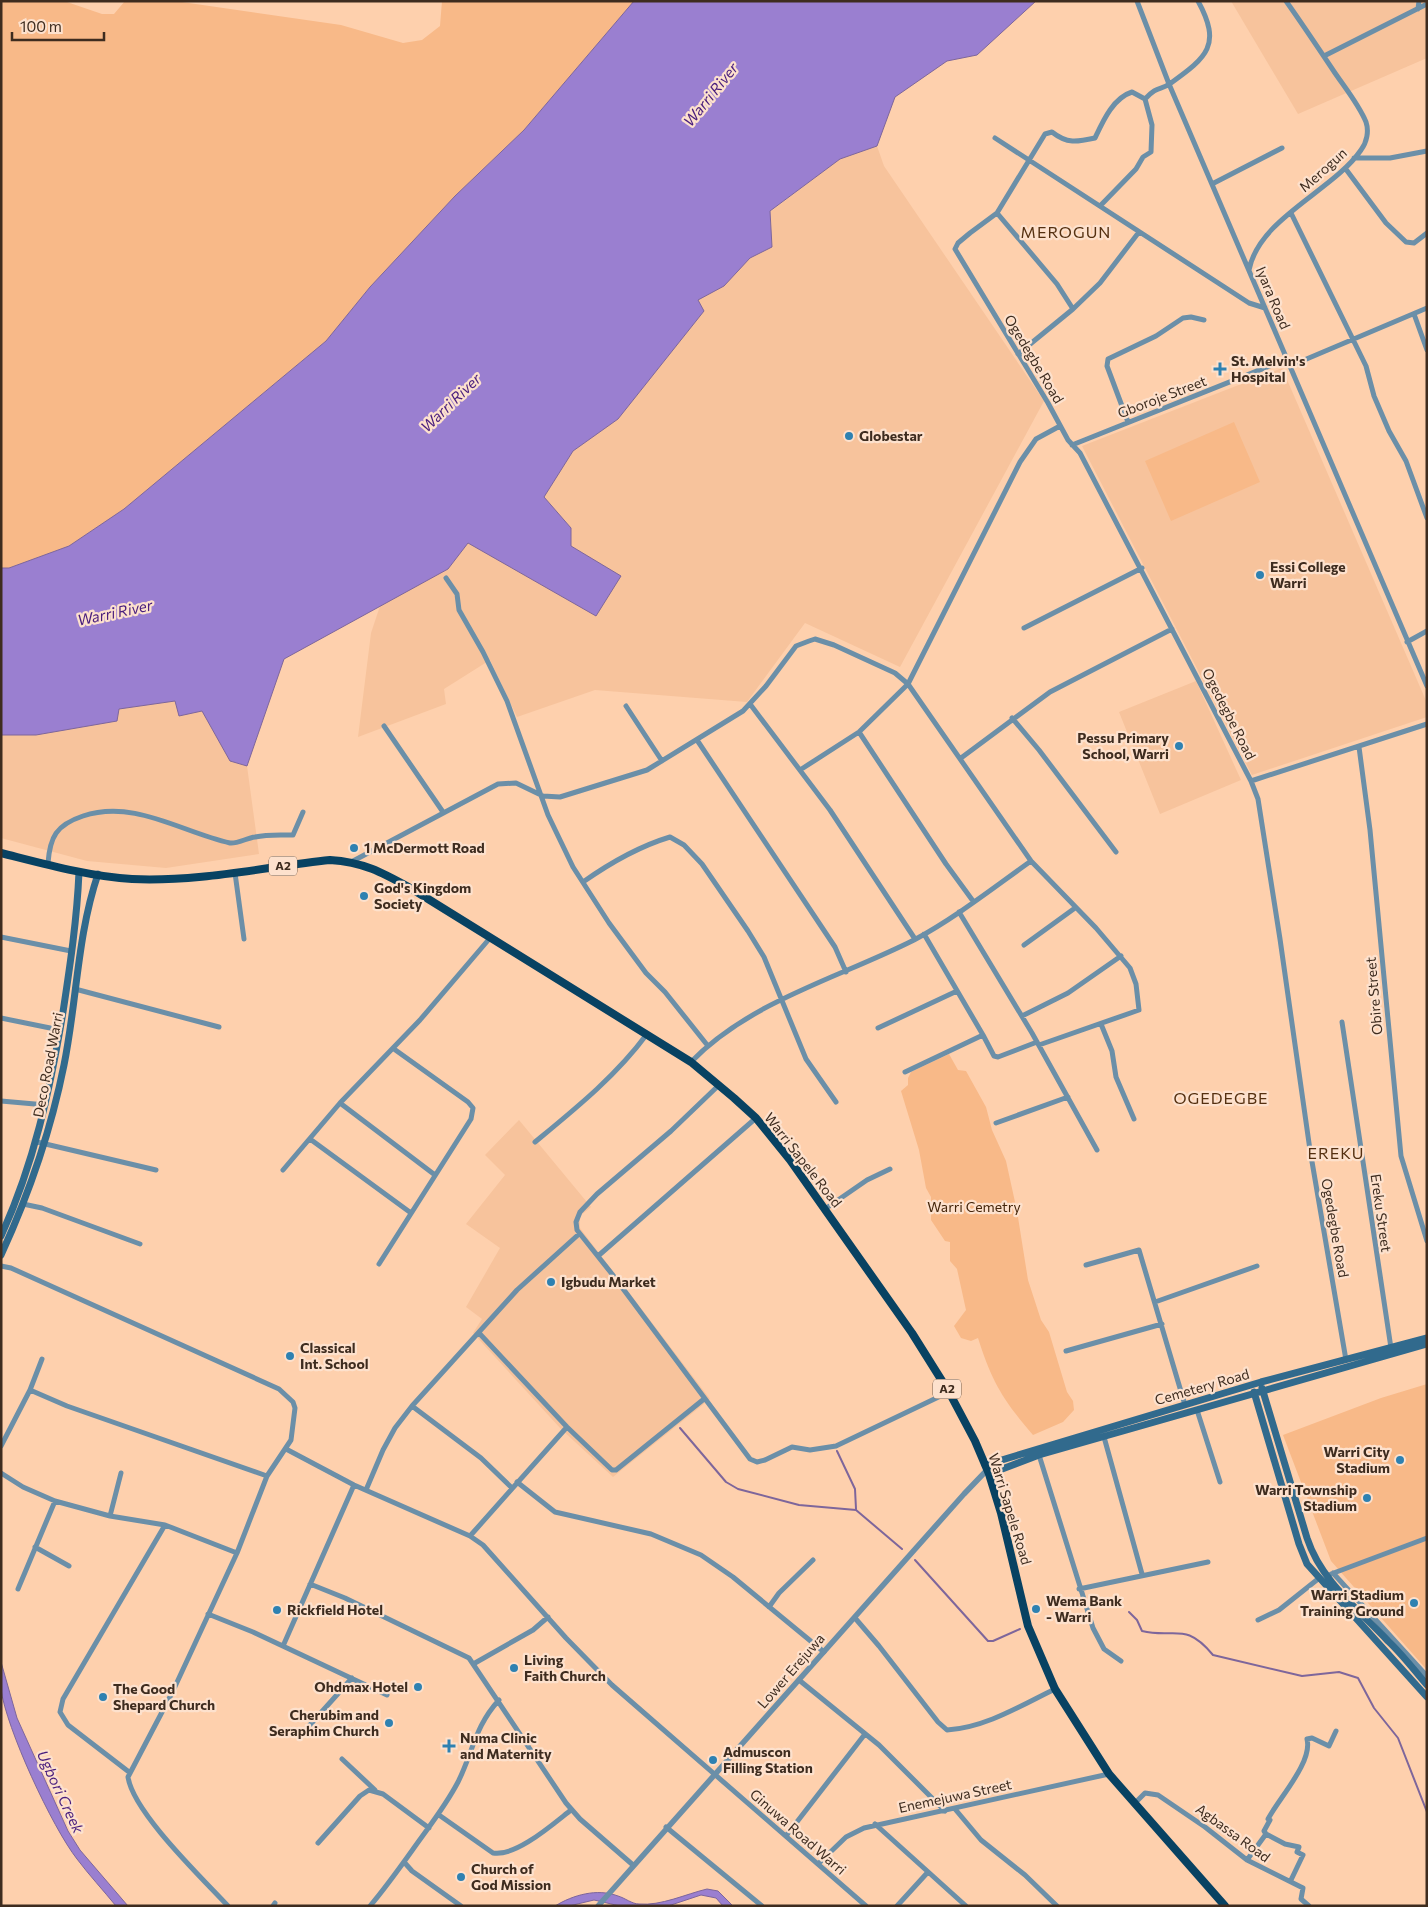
<svg xmlns="http://www.w3.org/2000/svg" width="1428" height="1907" viewBox="0 0 1428 1907" font-family="Commissioner,sans-serif">
	<style>
		.built { fill: #f7c39c }
		.green { fill: #f8b988 }
		.water { fill: #9a7fd0; stroke: #7e669b }
		.lines { fill: none; stroke-linecap: round; stroke-linejoin: round }
		.stream { stroke: #7e669b; stroke-width: 2 }
		.minor { stroke: #6b8fa8; stroke-width: 5 }
		.tertiary { stroke: #6b8fa8; stroke-width: 5.5 }
		.secondary { stroke: #316a8d; stroke-width: 7 }
		.trunk { stroke: #084262; stroke-width: 8 }
		.poi-dot { fill: #2e81b1; stroke: #fde1cd; stroke-width: 2 }
		.labels { text-anchor: middle; stroke-width: 4.5; stroke-linejoin: round; paint-order: stroke }
		.shield { fill: #fde1cd; stroke: #776253; stroke-width: 1 }
		.shield-label { font-size: 12px; font-weight: bold; fill: #3e2c1f }
		.street-label { font-size: 14px; fill: #3e2c1f; stroke: #fde1cd }
		.poi-label { font-size: 14px; font-weight: bold; fill: #3e2c1f; stroke: #fde1cd; text-anchor: start }
		.park-label { font-size: 14px; fill: #45260b; stroke: #fde1cd }
		.water-label { font-size: 15px; font-style: italic; fill: #481d7d; stroke: #fde1cd }
		.quarter-label { font-size: 16px; letter-spacing: 1px; fill: #553010; stroke: #fde1cd }
	</style>
	<rect width="100%" height="100%" fill="#fed0ad"/>
	<path class="built" d="M 1231,1 L 1427,1 L 1427,58 L 1298,114 Z
		M 877,146 L 884,166 L 1044,401 L 900,667 L 805,623 L 747,702 L 595,690 L 517,717 L 490,660 L 444,689 L 446,704 L 358,737 L 371,633 L 380,606 L 448,569 L 468,543 L 596,615 L 621,576 L 571,546 L 571,528 L 544,497 L 573,451 L 618,419 L 704,311 L 697,300 L 724,286 L 750,258 L 772,247 L 770,212 L 840,159 Z
		M 1282,368 L 1427,703 L 1427,717 L 1252,775 L 1082,446 Z
		M 1196,681 L 1241,780 L 1160,814 L 1119,712 Z
		M 175,701 L 180,716 L 202,711 L 230,761 L 247,766 L 259,854 L 166,868 L 87,861 L 1,838 L 1,735 L 36,735 L 117,720 L 118,709 Z
		M 519,1120 L 591,1207 L 580,1216 L 580,1228 L 710,1399 L 613,1477 L 561,1429 L 473,1333 L 482,1319 L 466,1307 L 500,1248 L 466,1224 L 505,1175 L 485,1155 Z"/>
	<path class="green" d="M 1,1 L 64,1 L 102,14 L 114,14 L 125,1 L 175,1 L 341,25 L 403,43 L 422,40 L 440,26 L 442,1 L 634,1 L 524,130 L 455,196 L 370,287 L 326,341 L 124,509 L 69,546 L 9,568 L 1,568 Z
		M 1234,422 L 1260,482 L 1171,521 L 1145,461 Z
		M 949,1054 L 958,1070 L 966,1071 L 986,1107 L 992,1130 L 1006,1161 L 1017,1211 L 1028,1280 L 1041,1320 L 1049,1332 L 1067,1392 L 1073,1401 L 1074,1410 L 1063,1422 L 1033,1435 C 1003,1400 992,1382 978,1338 L 971,1341 L 961,1338 L 954,1326 L 966,1310 L 957,1269 L 950,1261 L 950,1242 L 945,1241 L 931,1220 L 931,1197 L 926,1188 L 919,1150 L 901,1091 L 908,1085 L 908,1078 L 911,1072 Z
		M 1427,1384 L 1427,1670 L 1331,1561 L 1283,1435 L 1381,1398 Z"/>
	<path class="water" d="M 634,1 L 1036,1 L 977,55 L 947,61 L 895,97 L 877,146 L 840,159 L 770,211 L 772,247 L 750,258 L 724,286 L 698,300 L 704,311 L 618,419 L 573,451 L 544,497 L 571,528 L 571,546 L 621,576 L 596,616 L 468,543 L 448,569 L 284,659 L 247,766 L 230,761 L 202,711 L 179,716 L 175,701 L 119,709 L 117,721 L 36,735 L 1,735 L 1,568 L 9,568 L 69,546 L 124,509 L 326,341 L 370,287 L 455,196 L 524,130 Z
		M 1,1662 L 17,1718 L 68,1831 L 80,1850 L 128,1906 L 116,1906 C 103,1890 89,1875 77,1859 C 52,1827 6,1728 1,1689 C 0,1680 1,1670 1,1662 Z
		M 707,1889 L 718,1891 L 733,1906 L 723,1906 L 716,1898 L 701,1895 L 668,1906 L 620,1906 L 594,1900 L 569,1906 L 555,1906 C 573,1895 597,1888 618,1896 C 625,1898 632,1904 639,1904 C 661,1906 686,1894 707,1889 Z"/>
	<g class="lines">
		<path class="stream" d="M 680,1428 L 726,1482 L 738,1489 L 799,1505 L 856,1510 L 902,1549
			M 837,1451 L 855,1489 L 856,1509
			M 915,1560 L 988,1641 L 993,1641 L 1020,1629
			M 1129,1612 L 1137,1620 L 1142,1631 C 1175,1639 1185,1621 1213,1655 L 1302,1676 L 1339,1672 L 1358,1678 L 1374,1708 L 1398,1738 L 1427,1812"/>
		<path class="minor" d="M 1137,1 L 1169,84 L 1427,686
			M 1418,9 L 1419,1
			M 1324,56 L 1427,4
			M 1145,99 L 1132,92 C 1113,98 1103,121 1095,138 C 1077,142 1067,144 1052,132 L 1045,134 L 997,213 L 970,233 L 958,243 L 955,249 L 1048,403 L 1068,440 L 1080,453 L 1251,781 L 1258,799 L 1280,939 L 1310,1150 L 1346,1360
			M 995,138 L 1249,303 L 1265,308
			M 1354,158 L 1390,158 L 1427,151
			M 1345,168 L 1386,223 L 1406,242 L 1414,243 L 1427,233
			M 1212,184 L 1282,148
			M 1100,206 L 1136,169 L 1143,157 L 1151,152 L 1152,125 L 1145,99 C 1158,85 1160,91 1171,83 C 1207,57 1222,45 1198,1
			M 997,213 L 1057,284 L 1073,309
			M 1291,213 L 1366,366 L 1374,396 L 1389,431 L 1406,461 L 1427,518
			M 1249,270 C 1259,218 1333,191 1361,150 C 1367,142 1369,131 1366,122 C 1359,105 1346,89 1335,73 C 1319,49 1303,25 1286,1
			M 1414,314 L 1427,350
			M 1018,354 L 1073,309 L 1100,283 L 1139,232
			M 1290,366 L 1427,308
			M 1128,422 L 1107,366 L 1108,359 L 1156,336 L 1183,318 L 1191,317 L 1204,320
			M 1072,445 L 1287,359
			M 446,578 L 457,594 L 459,610 L 483,652 L 507,701 L 548,815 L 573,867 L 609,923 L 646,973 L 665,992 L 708,1046
			M 1024,628 L 1142,568
			M 1407,642 L 1427,631
			M 750,704 L 830,810 L 915,939
			M 626,706 L 662,761
			M 1012,718 L 1039,750 L 1116,852
			M 384,726 L 443,812
			M 859,732 L 946,864 L 973,901
			M 697,740 L 835,947 L 846,972
			M 1359,747 L 1370,830 L 1401,1156 L 1427,1241
			M 961,758 L 1050,692 L 1172,629
			M 800,770 L 859,732 L 908,684 L 1020,462 L 1036,439 L 1060,426
			M 1251,781 L 1427,724
			M 353,861 L 498,784 L 516,783 L 543,796 L 560,797 L 647,770 L 743,711 L 766,686 L 796,646 L 809,641 L 815,639 L 834,645 L 895,673 L 908,684 L 1031,861 L 1096,928 L 1130,968 L 1136,984 L 1139,1010 L 1039,1045
			M 48,863 C 50,837 56,825 83,816 C 134,799 181,832 230,843 C 237,844 247,838 255,837 C 268,834 280,835 293,835 L 303,812
			M 235,873 L 244,939
			M 583,882 C 610,863 637,847 670,837 L 684,845 L 702,864 L 748,931 L 764,957 L 806,1059 L 836,1102
			M 959,912 L 1032,1033 L 1097,1150
			M 924,934 L 983,1035
			M 1,937 L 71,951
			M 1024,945 L 1075,908
			M 75,989 L 219,1027
			M 1022,1016 L 1068,993 L 1121,956
			M 1,1018 L 60,1030
			M 1342,1022 L 1391,1348
			M 1101,1024 L 1112,1051 L 1116,1077 L 1134,1119
			M 878,1028 L 957,991
			M 691,1062 C 750,1001 839,978 914,940 C 955,918 993,888 1031,861
			M 905,1072 L 983,1035 L 994,1056 L 998,1057 L 1037,1042
			M 719,1085 L 671,1131 L 597,1194 L 580,1212 L 576,1222 L 577,1230 L 612,1274 L 750,1459 L 757,1462 L 765,1460 L 792,1447 L 810,1450 L 836,1446 L 949,1392
			M 1,1101 L 46,1105
			M 340,1103 L 435,1175
			M 996,1123 L 1068,1097
			M 310,1139 L 411,1213
			M 37,1142 L 156,1170
			M 535,1142 C 575,1109 616,1076 647,1034
			M 283,1170 L 340,1103 L 420,1020 L 490,938
			M 23,1204 L 42,1208 L 140,1244
			M 825,1209 L 867,1180 L 890,1169
			M 598,1256 L 756,1118
			M 379,1264 L 471,1119 L 473,1108 L 468,1102 L 394,1049
			M 1086,1265 L 1139,1250 L 1185,1405
			M 1,1266 L 11,1268 L 279,1389 L 293,1402 L 295,1408 L 291,1440 L 267,1476 L 237,1553 L 172,1693 L 128,1777 C 133,1812 202,1878 228,1906
			M 1155,1302 L 1257,1266
			M 479,1333 L 567,1427 L 612,1470 L 616,1470 L 704,1399
			M 1066,1351 L 1162,1324
			M 30,1390 L 42,1359
			M 412,1406 L 481,1458 L 512,1488
			M 1197,1410 L 1220,1482
			M 1104,1437 L 1142,1574
			M 1,1446 L 30,1390 L 67,1406 L 267,1476
			M 286,1449 L 354,1485 L 470,1536 L 483,1545 L 566,1638 L 612,1685 L 866,1906
			M 1039,1455 L 1093,1628 L 1104,1649 L 1121,1661
			M 1,1473 L 23,1487 L 55,1501 L 110,1516 L 165,1525 L 237,1553
			M 517,1482 L 555,1512 L 651,1534 L 701,1555 L 733,1577 L 824,1652
			M 366,1490 L 383,1450 L 395,1428 L 412,1406 L 517,1290 L 579,1234
			M 110,1516 L 121,1473
			M 470,1536 L 567,1427
			M 35,1547 L 69,1566
			M 1333,1573 L 1427,1676
			M 1331,1574 L 1427,1538
			M 310,1584 L 345,1598 L 469,1658 L 566,1803 L 580,1819 L 633,1865
			M 18,1589 L 55,1501
			M 1079,1589 L 1208,1562
			M 769,1607 L 779,1593 L 813,1560
			M 208,1614 L 253,1632 L 387,1695
			M 855,1618 L 879,1646 L 938,1722 L 947,1730 C 985,1728 1022,1705 1055,1689
			M 1258,1620 L 1279,1610 L 1318,1579
			M 283,1646 L 354,1485
			M 475,1663 L 533,1630 L 548,1617
			M 799,1680 L 879,1745 L 945,1811
			M 309,1726 L 352,1678
			M 342,1759 L 375,1790
			M 129,1772 L 68,1725 L 60,1712 L 63,1699 L 165,1525
			M 1134,1804 L 1145,1793 L 1158,1795 L 1205,1827 L 1247,1860 L 1303,1888 L 1301,1899 L 1309,1906
			M 955,1809 L 981,1840 L 1025,1875 L 1057,1906
			M 439,1815 L 493,1853 C 516,1857 553,1824 571,1810
			M 875,1824 L 966,1906
			M 666,1827 L 762,1906
			M 1266,1834 L 1285,1844 L 1299,1847 L 1297,1852 L 1303,1855 L 1291,1880
			M 786,1836 L 865,1734
			M 318,1843 L 360,1796 L 369,1790 L 383,1794 L 429,1828
			M 1247,1860 L 1266,1834 L 1264,1831 L 1270,1820 L 1268,1819 C 1279,1798 1313,1762 1307,1739 L 1312,1738 L 1329,1746 L 1336,1731
			M 404,1862 L 412,1871 L 461,1906
			M 818,1864 L 846,1837 L 864,1828 L 1109,1774
			M 273,1906 L 275,1903
			M 370,1906 C 387,1886 401,1866 416,1845 C 431,1824 446,1805 458,1782 C 473,1752 475,1726 499,1700
			M 897,1906 L 928,1872"/>
		<path class="tertiary" d="M 598,1906 L 964,1494 L 987,1470"/>
		<path class="secondary" d="M 1,1236 C 34,1164 50,1090 63,1012 C 70,966 77,919 79,872
			M 1,1255 C 29,1194 51,1130 64,1065 C 77,1001 77,936 98,874
			M 1262,1388 L 1307,1538 C 1321,1581 1358,1609 1388,1641 C 1402,1654 1414,1670 1427,1685
			M 1254,1392 L 1299,1544 L 1307,1564 L 1427,1697
			M 985,1465 L 1261,1382 L 1427,1338
			M 989,1474 L 1039,1455 L 1427,1344"/>
		<path class="trunk" d="M 1,853 C 41,863 91,877 132,879 C 199,882 265,867 330,860 C 364,862 383,873 412,889 L 691,1062 L 734,1098 L 756,1118 L 790,1160 L 912,1333 L 949,1392 L 975,1441 L 989,1474 L 1001,1513 L 1028,1626 L 1055,1689 L 1109,1774 L 1225,1906"/>
	</g>
	<g class="poi-dot">
		<path d="M1217.5 361.5h5v5h5v5h-5v5h-5v-5h-5v-5h5z"/>
		<circle cx="849" cy="436" r="5"/>
		<circle cx="1260" cy="575" r="5"/>
		<circle cx="1179" cy="746" r="5"/>
		<circle cx="354" cy="848" r="5"/>
		<circle cx="364" cy="896" r="5"/>
		<circle cx="551" cy="1282" r="5"/>
		<circle cx="290" cy="1356" r="5"/>
		<circle cx="1400" cy="1460" r="5"/>
		<circle cx="1367" cy="1498" r="5"/>
		<circle cx="1414" cy="1603" r="5"/>
		<circle cx="1036" cy="1609" r="5"/>
		<circle cx="277" cy="1610" r="5"/>
		<circle cx="514" cy="1668" r="5"/>
		<circle cx="418" cy="1687" r="5"/>
		<circle cx="103" cy="1697" r="5"/>
		<circle cx="389" cy="1723" r="5"/>
		<path d="M446.5 1738.5h5v5h5v5h-5v5h-5v-5h-5v-5h5z"/>
		<circle cx="713" cy="1760" r="5"/>
		<circle cx="461" cy="1877" r="5"/>
	</g>
	<g class="labels">
		<g class="shield">
			<rect x="269" y="856.5" width="28" height="19" rx="4"/>
			<rect x="933" y="1379.5" width="28" height="19" rx="4"/>
		</g>
		<g class="shield-label">
			<text x="283" y="870">A2</text>
			<text x="947" y="1393">A2</text>
		</g>
		<g class="street-label">
			<text transform="translate(1323 170) rotate(-42)" y="5">Merogun</text>
			<text transform="translate(1273 298) rotate(67)" y="5">Iyara Road</text>
			<text transform="translate(1034 359) rotate(59)" y="5">Ogedegbe Road</text>
			<text transform="translate(1162 397) rotate(-21)" y="5">Gboroje Street</text>
			<text transform="translate(1229 714) rotate(63)" y="5">Ogedegbe Road</text>
			<text transform="translate(1374 996) rotate(-95)" y="5">Obire Street</text>
			<text transform="translate(48 1065) rotate(-79)" y="5">Deco Road Warri</text>
			<text transform="translate(803 1160) rotate(52)" y="5">Warri Sapele Road</text>
			<text transform="translate(1381 1213) rotate(82)" y="5">Ereku Street</text>
			<text transform="translate(1335 1228) rotate(80)" y="5">Ogedegbe Road</text>
			<text transform="translate(1202 1387) rotate(-16)" y="5">Cemetery Road</text>
			<text transform="translate(1010 1509) rotate(73)" y="5">Warri Sapele Road</text>
			<text transform="translate(791 1671) rotate(-49)" y="5">Lower Erejuwa</text>
			<text transform="translate(955 1796) rotate(-12)" y="5">Enemejuwa Street</text>
			<text transform="translate(798 1832) rotate(41)" y="5">Ginuwa Road Warri</text>
			<text transform="translate(1233 1833) rotate(36)" y="5">Agbassa Road</text>
		</g>
		<g class="poi-label">
			<text x="1231" y="366">St. Melvin's<tspan x="1231" dy="16">Hospital</tspan></text>
			<text x="859" y="441">Globestar</text>
			<text x="1270" y="572">Essi College<tspan x="1270" dy="16">Warri</tspan></text>
			<text x="1169" y="743" text-anchor="end">Pessu Primary<tspan x="1169" dy="16">School, Warri</tspan></text>
			<text x="364" y="853">1 McDermott Road</text>
			<text x="374" y="893">God's Kingdom<tspan x="374" dy="16">Society</tspan></text>
			<text x="561" y="1287">Igbudu Market</text>
			<text x="300" y="1353">Classical<tspan x="300" dy="16">Int. School</tspan></text>
			<text x="1390" y="1457" text-anchor="end">Warri City<tspan x="1390" dy="16">Stadium</tspan></text>
			<text x="1357" y="1495" text-anchor="end">Warri Township<tspan x="1357" dy="16">Stadium</tspan></text>
			<text x="1404" y="1600" text-anchor="end">Warri Stadium<tspan x="1404" dy="16">Training Ground</tspan></text>
			<text x="1046" y="1606">Wema Bank<tspan x="1046" dy="16">- Warri</tspan></text>
			<text x="287" y="1615">Rickfield Hotel</text>
			<text x="524" y="1665">Living<tspan x="524" dy="16">Faith Church</tspan></text>
			<text x="408" y="1692" text-anchor="end">Ohdmax Hotel</text>
			<text x="113" y="1694">The Good<tspan x="113" dy="16">Shepard Church</tspan></text>
			<text x="379" y="1720" text-anchor="end">Cherubim and<tspan x="379" dy="16">Seraphim Church</tspan></text>
			<text x="460" y="1743">Numa Clinic<tspan x="460" dy="16">and Maternity</tspan></text>
			<text x="723" y="1757">Admuscon<tspan x="723" dy="16">Filling Station</tspan></text>
			<text x="471" y="1874">Church of<tspan x="471" dy="16">God Mission</tspan></text>
		</g>
		<g class="park-label">
			<text x="974" y="1212">Warri Cemetry</text>
		</g>
		<g class="water-label">
			<text transform="translate(711 95) rotate(-51)" y="5">Warri River</text>
			<text transform="translate(451 403) rotate(-44)" y="5">Warri River</text>
			<text transform="translate(115 613) rotate(-12)" y="5">Warri River</text>
			<text transform="translate(60 1792) rotate(65)" y="5">Ugbori Creek</text>
		</g>
		<g class="quarter-label">
			<text x="1066" y="238">MEROGUN</text>
			<text x="1221" y="1104">OGEDEGBE</text>
			<text x="1336" y="1159">EREKU</text>
		</g>
	</g>
	<rect width="1428" height="1907" fill="none" stroke="#3e2c1f" stroke-width="5"/>
	<path d="M12 32v8h92v-8" fill="none" stroke="#3e2c1f" stroke-width="2.5"/>
	<text x="20" y="32" font-size="15" fill="#3e2c1f" stroke="#fde1cd" stroke-width="4" paint-order="stroke">100 m</text>
</svg>
